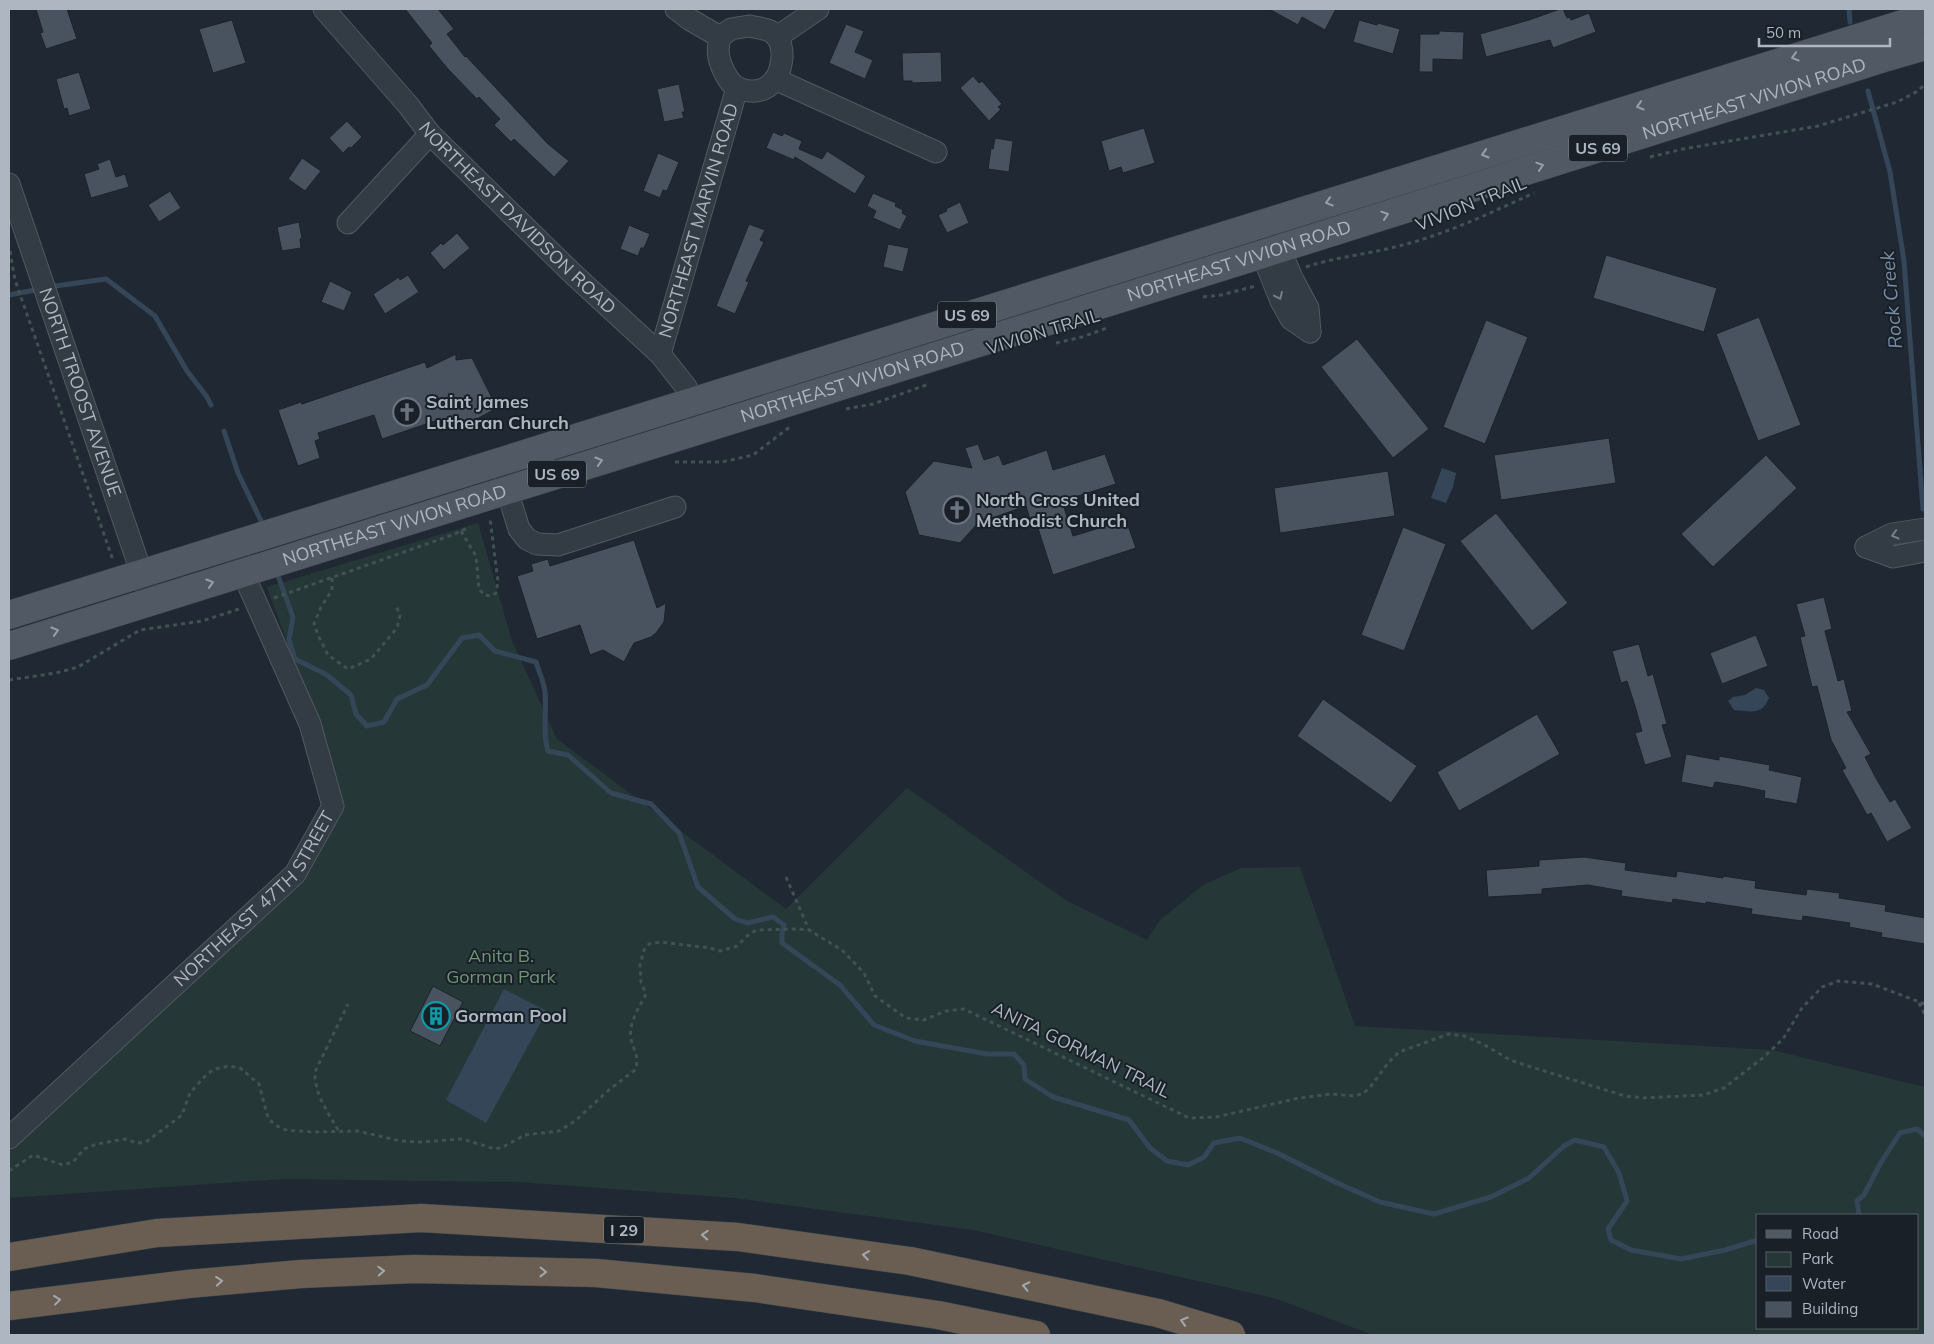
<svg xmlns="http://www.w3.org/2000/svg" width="1934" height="1344" viewBox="0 0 1934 1344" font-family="Mulish,sans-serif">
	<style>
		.green { fill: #253736; fill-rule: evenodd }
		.water { fill: #354659 }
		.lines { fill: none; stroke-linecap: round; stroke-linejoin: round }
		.stream { stroke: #354659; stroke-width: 5 }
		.building { fill: #48535f; stroke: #1b222a }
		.minor-casing { stroke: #515962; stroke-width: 23 }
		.major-casing { stroke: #3d444d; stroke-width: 29 }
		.highway-casing { stroke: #3e464e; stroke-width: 29 }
		.path { stroke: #415254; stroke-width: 3; stroke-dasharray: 4 4; stroke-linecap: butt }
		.minor { stroke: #333b44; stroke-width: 21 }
		.major { stroke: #515a64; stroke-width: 28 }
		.highway { stroke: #695e51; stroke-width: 28 }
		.oneway { stroke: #969faa }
		.oneway2 { stroke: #767f89 }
		.oneway3 { stroke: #a3a9b0 }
		.labels { text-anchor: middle; stroke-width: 4; stroke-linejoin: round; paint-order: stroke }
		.shield { fill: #192028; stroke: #818993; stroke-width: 1 }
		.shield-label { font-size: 16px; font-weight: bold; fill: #adb6c1 }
		.street-label { font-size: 18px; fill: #adb6c1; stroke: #192028 }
		.poi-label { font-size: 18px; font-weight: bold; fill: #adb6c1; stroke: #192028; text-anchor: start }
		.park-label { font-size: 18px; fill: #6f9575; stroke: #192028 }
		.water-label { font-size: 19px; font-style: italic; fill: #778ea8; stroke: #192028 }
	</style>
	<rect width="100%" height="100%" fill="#202933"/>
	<path class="green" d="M 478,523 L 512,641 L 557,739 L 786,909 L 907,788 L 1067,901 L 1147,940 L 1160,920 L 1203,885 L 1241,868 L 1300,867 L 1355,1026 L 1772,1050 L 1925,1087 L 1925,1335 L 1373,1335 L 1277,1299 L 973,1230 L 735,1198 L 519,1182 L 283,1179 L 9,1198 L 9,1149 L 248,932 L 244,921 L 295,874 L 333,806 L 299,676 L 267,587 ZM 1758,1215 L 1918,1215 L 1918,1328 L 1758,1328 Z"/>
	<path class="water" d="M 1442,468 L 1456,473 L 1453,487 L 1446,503 L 1431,498 Z
		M 1756,688 L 1764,690 L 1769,698 C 1762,716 1750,711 1734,710 L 1728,701 L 1733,697 L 1745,695 Z
		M 504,989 L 547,1011 L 486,1123 L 446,1100 Z"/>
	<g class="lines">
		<path class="stream" d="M 1849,9 L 1850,22
			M 1868,91 L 1890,172 L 1904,261 L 1923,509
			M 48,287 L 106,279 L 155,316 L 187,371 L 207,397 L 211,405
			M 9,295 L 40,289
			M 224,431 L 238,473 L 262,523
			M 277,573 L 293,617 L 289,640 L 295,659 L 327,675 L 351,695 L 356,714 L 367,726 L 384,722 L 397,699 L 427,685 L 462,638 L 479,635 L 495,651 L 536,662 C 539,672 544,682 545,692 C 547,712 542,732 548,751 L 568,755 L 611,793 L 651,804 L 679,833 L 698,887 L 735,919 L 747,923 L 773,917 L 784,925 L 782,934 L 782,943 L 840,985 L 874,1025 L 915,1041 L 987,1054 L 1014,1054 L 1024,1065 L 1025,1079 L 1053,1097 L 1129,1120 L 1150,1148 L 1167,1161 L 1188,1165 L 1204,1157 L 1214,1143 L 1240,1138 L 1277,1153 L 1335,1182 L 1380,1202 L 1434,1214 L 1491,1197 L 1529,1178 L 1564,1146 L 1575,1140 L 1604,1147 L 1619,1173 L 1627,1201 L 1608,1229 L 1611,1240 L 1631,1250 L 1681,1259 L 1725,1250 L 1758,1240
			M 1859,1215 L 1857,1201 L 1864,1195 L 1880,1164 L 1900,1133 L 1917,1129 L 1925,1136"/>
	</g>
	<path class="building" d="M 36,9 L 67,9 L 77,39 L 46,49 L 40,33 L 43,32 Z
		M 405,9 L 438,9 L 454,29 L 447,34 L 465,57 L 466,56 L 548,144 L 569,161 L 554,177 L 514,139 L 511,142 L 494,125 L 500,119 L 479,97 L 477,99 L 448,69 L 429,46 L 432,43 Z
		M 1269,9 L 1336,9 L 1325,30 L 1302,17 L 1298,25 Z
		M 1560,9 L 1563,9 L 1567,18 L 1570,17 L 1571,20 L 1589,13 L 1596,32 L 1553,48 L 1550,40 L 1486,57 L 1480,34 L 1529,20 Z
		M 232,20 L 246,63 L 213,73 L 199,29 Z
		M 1359,20 L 1377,25 L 1378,23 L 1400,29 L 1393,54 L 1353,42 Z
		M 846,24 L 864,31 L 855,52 L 873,60 L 865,79 L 829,63 Z
		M 1439,31 L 1464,32 L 1463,60 L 1433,59 L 1433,72 L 1419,72 L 1420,34 L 1439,34 Z
		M 941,52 L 942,82 L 912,83 L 912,81 L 903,81 L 902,53 Z
		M 79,72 L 91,109 L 69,116 L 67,108 L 64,109 L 56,79 Z
		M 973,76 L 979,83 L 982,81 L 1002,104 L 998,107 L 1001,109 L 989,121 L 960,88 Z
		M 679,84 L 685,112 L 682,112 L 684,118 L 664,122 L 657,89 Z
		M 347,121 L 362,137 L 351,148 L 349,147 L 343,153 L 329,138 Z
		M 1144,128 L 1155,163 L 1123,173 L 1121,167 L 1109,171 L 1101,141 Z
		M 773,132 L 782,136 L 784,133 L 802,141 L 799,149 L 822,159 L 827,151 L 866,176 L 855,194 L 795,157 L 794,160 L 766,148 Z
		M 995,138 L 1013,141 L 1009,172 L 988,169 L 991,148 L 993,149 Z
		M 658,153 L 679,162 L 667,191 L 663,190 L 660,198 L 643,191 Z
		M 302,158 L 321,171 L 305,191 L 288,179 Z
		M 110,159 L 116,177 L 125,174 L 129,187 L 91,198 L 84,174 L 99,169 L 97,164 Z
		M 170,191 L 181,208 L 159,222 L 148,205 Z
		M 873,193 L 896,203 L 895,206 L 903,210 L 902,213 L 907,216 L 900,230 L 873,218 L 876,211 L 867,206 Z
		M 960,202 L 969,223 L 947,233 L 938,215 L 947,211 L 946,209 Z
		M 299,222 L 302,238 L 300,239 L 301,248 L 282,251 L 277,227 Z
		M 749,224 L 765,230 L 760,240 L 764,242 L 746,281 L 749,282 L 735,314 L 716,306 Z
		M 629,225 L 650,234 L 644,248 L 641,248 L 638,256 L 620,249 Z
		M 457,233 L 470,248 L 444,270 L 430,253 L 441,243 L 443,245 Z
		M 888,244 L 909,248 L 903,272 L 883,267 Z
		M 1606,255 L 1717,288 L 1704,332 L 1593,298 Z
		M 408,275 L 419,292 L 385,314 L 373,294 L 399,277 L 400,280 Z
		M 330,281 L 352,292 L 344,311 L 321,302 Z
		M 1759,317 L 1801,425 L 1758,441 L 1716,334 Z
		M 1486,320 L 1528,337 L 1485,444 L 1443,427 Z
		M 1357,339 L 1429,429 L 1393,458 L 1321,367 Z
		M 456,354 L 456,360 L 472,358 L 497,408 L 475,420 L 443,427 L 441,419 L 382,439 L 374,415 L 318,433 L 320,439 L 315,441 L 320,458 L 298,466 L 278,410 L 301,402 L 302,404 L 425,362 L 427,368 Z
		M 1609,438 L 1616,483 L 1501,500 L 1494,455 Z
		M 978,444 L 984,460 L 999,455 L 1003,465 L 1047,450 L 1053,470 L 1105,454 L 1116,484 L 1062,501 L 1073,536 L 1126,520 L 1136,548 L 1053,575 L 1036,522 L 1031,523 L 1026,506 L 978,523 L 960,543 L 919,535 L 905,492 L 934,461 L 972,468 L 965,448 Z
		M 1766,455 L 1797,488 L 1713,567 L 1681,534 Z
		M 1388,471 L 1395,516 L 1280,533 L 1274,488 Z
		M 1496,513 L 1568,603 L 1532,631 L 1460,541 Z
		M 1403,527 L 1446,544 L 1404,651 L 1361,635 Z
		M 634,540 L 657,608 L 666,603 L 664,622 L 656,633 L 651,637 L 634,643 L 624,662 L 603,650 L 590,655 L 580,625 L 537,639 L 517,576 L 533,571 L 531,564 L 548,559 L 550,566 Z
		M 1824,597 L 1832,629 L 1825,631 L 1838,681 L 1844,679 L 1852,711 L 1847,712 L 1871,754 L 1865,757 L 1877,780 L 1890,802 L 1895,799 L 1912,828 L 1887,842 L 1871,813 L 1867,815 L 1842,770 L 1846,768 L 1831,740 L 1817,686 L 1812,687 L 1800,637 L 1805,636 L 1796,604 Z
		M 1756,635 L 1768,666 L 1722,684 L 1710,653 Z
		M 1639,644 L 1648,676 L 1653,674 L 1667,724 L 1662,725 L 1672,757 L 1645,765 L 1635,733 L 1642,731 L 1635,706 L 1627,681 L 1621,683 L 1612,651 Z
		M 1323,699 L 1417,766 L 1391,803 L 1297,736 Z
		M 1537,714 L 1560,754 L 1459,811 L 1437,772 Z
		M 1686,754 L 1719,760 L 1719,756 L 1770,765 L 1769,770 L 1802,777 L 1797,804 L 1764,798 L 1765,791 L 1740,786 L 1715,782 L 1713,788 L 1681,782 Z
		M 1584,857 L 1626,863 L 1625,870 L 1676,877 L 1677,871 L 1723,878 L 1723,876 L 1756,881 L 1755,888 L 1806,895 L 1807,889 L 1840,893 L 1839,898 L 1886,905 L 1885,911 L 1925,918 L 1925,944 L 1881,937 L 1882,933 L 1849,927 L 1850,923 L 1803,916 L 1802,921 L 1751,914 L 1752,909 L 1706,902 L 1706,904 L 1673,899 L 1672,903 L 1621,896 L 1622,891 L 1588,885 L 1542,889 L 1542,894 L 1488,897 L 1486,870 L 1539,866 L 1539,860 Z
		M 433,986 L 463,1002 L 440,1046 L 410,1031 Z"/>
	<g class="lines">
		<defs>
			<g id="minor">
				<path id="s1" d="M 324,9 L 408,105 L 430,134 L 572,273 L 660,354 L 686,387 L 697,414"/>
				<path d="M 676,9 L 689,19 L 720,37"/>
				<path d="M 749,26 C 758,28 771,28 777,37 C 786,50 782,74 771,84 C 758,96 735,92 727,77 C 719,63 716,53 720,37 L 731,29 Z"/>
				<path d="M 777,37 L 818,9"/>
				<path d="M 775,79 L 936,152"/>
				<path id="s2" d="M 9,184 L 151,601"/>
				<path d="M 348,223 L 430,134"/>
				<path d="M 1268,241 L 1272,251 L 1284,259 L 1292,278 L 1308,308 L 1310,332"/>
				<path d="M 1272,251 L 1267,266 L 1281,301 L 1291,319 L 1310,332"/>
				<path id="s3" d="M 660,354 L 737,88"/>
				<path d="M 505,460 L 507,490 L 519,529 L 527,539 L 537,544 L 558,545 L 675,507"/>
				<path d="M 1866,547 L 1892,534 L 1925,529"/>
				<path d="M 1866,547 L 1893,557 L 1925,551"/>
				<path id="s4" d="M 9,1138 L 295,874 L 333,806 L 310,724 L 243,573 L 233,545"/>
			</g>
			<g id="major">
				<path d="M 9,615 L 1925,17"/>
				<path id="s5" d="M 9,646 L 1272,251 L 1884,58 L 1925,46"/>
			</g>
			<path id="highway" d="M 9,1257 L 157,1233 L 421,1218 L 738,1237 L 910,1261 L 1158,1313 L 1231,1335
				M 9,1306 L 188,1284 L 301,1274 L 414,1269 L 596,1273 L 755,1288 L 938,1315 L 1036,1335"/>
		</defs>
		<use href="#minor" class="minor-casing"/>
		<use href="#major" class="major-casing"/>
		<use href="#highway" class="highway-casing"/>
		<path class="path" d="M 1650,157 L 1683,149 L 1818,126 L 1897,102 L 1918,91 L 1925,84
			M 10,251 L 15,280 L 113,560
			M 1306,267 C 1335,257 1369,254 1399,246 C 1447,234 1490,213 1534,193
			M 1203,297 L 1221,295 L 1256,286
			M 1056,343 L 1082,337 L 1107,328
			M 846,409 L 873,404 L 929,384
			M 675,462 L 722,462 L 753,455 L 791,426
			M 461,531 L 476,556 L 479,589 L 484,595 L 491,596 L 496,593 L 498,582 L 490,518
			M 332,578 L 332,590 L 321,607 L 314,624 L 318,635 L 328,655 L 348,669 L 371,659 L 397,628 L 400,615 L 396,606
			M 274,598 L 452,535 L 470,527
			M 9,680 L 56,673 L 78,667 L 140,630 L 202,621 L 239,609
			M 786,877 L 809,930
			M 1919,1003 L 1925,1015
			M 338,1130 C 328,1112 314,1094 315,1072 L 348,1004
			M 9,1171 L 33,1155 L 63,1165 L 73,1162 L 84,1149 L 97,1144 L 124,1139 L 138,1143 L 146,1142 L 182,1115 L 190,1093 L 207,1074 L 215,1069 L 229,1066 L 240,1068 L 259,1084 L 268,1118 L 275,1125 L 286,1130 L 312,1132 L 357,1131 L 401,1141 L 420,1142 L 462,1139 L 495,1149 L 503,1147 L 525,1135 L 559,1131 L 575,1121 L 610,1089 L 635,1070 C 640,1058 634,1051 631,1039 C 628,1023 639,1008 646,994 L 641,982 L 640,965 L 644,950 L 649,944 L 661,942 L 710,948 L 720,951 L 737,946 L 747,936 L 756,930 L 796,929 L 809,930 L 842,950 L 864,973 L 875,996 L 906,1018 L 924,1020 L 946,1011 L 964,1009 L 1189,1118 L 1216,1117 L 1299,1098 L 1331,1094 L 1355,1096 L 1364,1093 L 1371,1086 L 1388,1063 L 1399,1052 L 1449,1034 L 1464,1036 L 1483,1044 L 1510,1060 L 1525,1065 L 1625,1096 L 1643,1098 L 1703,1095 L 1724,1088 L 1764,1057 L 1783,1039 L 1802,1008 L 1822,987 L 1838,981 L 1872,984 L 1925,1004"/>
		<use href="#minor" class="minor"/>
		<use href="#major" class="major"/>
		<use href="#highway" class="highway"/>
	</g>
	<defs><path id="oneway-chevron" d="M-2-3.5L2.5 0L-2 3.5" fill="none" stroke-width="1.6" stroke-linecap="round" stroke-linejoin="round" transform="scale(1.25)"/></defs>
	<g class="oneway">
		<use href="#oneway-chevron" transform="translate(1795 57) rotate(163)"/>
		<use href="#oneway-chevron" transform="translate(1640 106) rotate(163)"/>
		<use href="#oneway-chevron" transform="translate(1485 154) rotate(163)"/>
		<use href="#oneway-chevron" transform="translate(1540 166) rotate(-18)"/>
		<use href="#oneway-chevron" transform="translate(1329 202) rotate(163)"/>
		<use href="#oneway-chevron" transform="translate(1385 215) rotate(-18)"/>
		<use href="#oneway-chevron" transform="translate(599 461) rotate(-17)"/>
		<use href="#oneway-chevron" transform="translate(210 583) rotate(-17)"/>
		<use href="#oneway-chevron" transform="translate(55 631) rotate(-17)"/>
	</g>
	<g class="oneway2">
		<use href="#oneway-chevron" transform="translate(1279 296) rotate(65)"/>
		<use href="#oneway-chevron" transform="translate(1895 535) rotate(164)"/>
	</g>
	<g class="oneway3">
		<use href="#oneway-chevron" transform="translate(705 1235) rotate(-177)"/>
		<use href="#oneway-chevron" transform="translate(866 1255) rotate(-172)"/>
		<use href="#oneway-chevron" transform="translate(381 1271) rotate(-3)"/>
		<use href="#oneway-chevron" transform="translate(543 1272) rotate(1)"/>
		<use href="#oneway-chevron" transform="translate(219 1281) rotate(-5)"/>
		<use href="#oneway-chevron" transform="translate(1026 1286) rotate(-168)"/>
		<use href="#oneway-chevron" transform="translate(57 1300) rotate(-7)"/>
		<use href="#oneway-chevron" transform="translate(1184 1321) rotate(-163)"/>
	</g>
	<defs>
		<symbol id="church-ring" viewBox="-11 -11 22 22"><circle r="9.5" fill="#192028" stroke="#6b7280" stroke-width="1.5"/><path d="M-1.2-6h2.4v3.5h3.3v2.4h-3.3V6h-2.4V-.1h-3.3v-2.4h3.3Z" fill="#6b7280"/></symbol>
		<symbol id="building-ring" viewBox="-11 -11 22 22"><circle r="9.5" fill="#192028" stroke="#0f9aa8" stroke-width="1.5"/><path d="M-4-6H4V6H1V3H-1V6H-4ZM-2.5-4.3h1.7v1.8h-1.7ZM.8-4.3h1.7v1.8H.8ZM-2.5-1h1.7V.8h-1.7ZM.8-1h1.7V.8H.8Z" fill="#0f9aa8"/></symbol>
	</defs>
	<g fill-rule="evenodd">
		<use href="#church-ring" x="391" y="396" width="32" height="32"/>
		<use href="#church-ring" x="941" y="494" width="32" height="32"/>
		<use href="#building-ring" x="420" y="1000" width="32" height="32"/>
	</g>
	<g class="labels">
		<g class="shield">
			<rect x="1569" y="134.5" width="58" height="27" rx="4"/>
			<rect x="938" y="301.5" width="58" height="27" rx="4"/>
			<rect x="528" y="460.5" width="58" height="27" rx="4"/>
			<rect x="604" y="1216.5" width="40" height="27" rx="4"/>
		</g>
		<g class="shield-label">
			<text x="1598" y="154">US 69</text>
			<text x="967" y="321">US 69</text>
			<text x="557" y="480">US 69</text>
			<text x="624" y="1236">I 29</text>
		</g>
		<g class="street-label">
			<text dy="6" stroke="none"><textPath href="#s5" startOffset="1829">NORTHEAST VIVION ROAD</textPath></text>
			<text transform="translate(1471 204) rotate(-22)" y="6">VIVION TRAIL</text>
			<text dy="6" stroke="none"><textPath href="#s1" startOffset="285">NORTHEAST DAVIDSON ROAD</textPath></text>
			<text dy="6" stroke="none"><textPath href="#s3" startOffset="139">NORTHEAST MARVIN ROAD</textPath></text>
			<text dy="6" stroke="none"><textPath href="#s5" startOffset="1289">NORTHEAST VIVION ROAD</textPath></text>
			<text transform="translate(1043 332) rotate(-17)" y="6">VIVION TRAIL</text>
			<text dy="6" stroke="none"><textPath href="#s5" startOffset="884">NORTHEAST VIVION ROAD</textPath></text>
			<text dy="6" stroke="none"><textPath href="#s2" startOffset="220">NORTH TROOST AVENUE</textPath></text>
			<text dy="6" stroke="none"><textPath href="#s5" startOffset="404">NORTHEAST VIVION ROAD</textPath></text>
			<text dy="6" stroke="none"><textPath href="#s4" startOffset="344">NORTHEAST 47TH STREET</textPath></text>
			<text transform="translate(1081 1050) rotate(26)" y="6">ANITA GORMAN TRAIL</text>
		</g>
		<g class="poi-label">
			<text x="426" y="408">Saint James<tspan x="426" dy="21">Lutheran Church</tspan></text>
			<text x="976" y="506">North Cross United<tspan x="976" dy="21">Methodist Church</tspan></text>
			<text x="455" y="1022">Gorman Pool</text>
		</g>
		<g class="park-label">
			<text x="501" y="962">Anita B.<tspan x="501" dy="21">Gorman Park</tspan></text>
		</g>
		<g class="water-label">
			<text transform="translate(1891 300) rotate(-95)" y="7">Rock Creek</text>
		</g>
	</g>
	<rect width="1934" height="1344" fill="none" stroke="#adb6c1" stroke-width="20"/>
	<rect x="1756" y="1214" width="162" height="115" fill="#192028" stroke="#545c65"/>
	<rect x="1766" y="1230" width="25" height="8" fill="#515a64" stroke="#545c65"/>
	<text x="1802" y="1239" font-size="15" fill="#adb6c1">Road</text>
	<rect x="1766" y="1252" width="25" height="15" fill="#253736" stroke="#545c65"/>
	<text x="1802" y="1264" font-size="15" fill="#adb6c1">Park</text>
	<rect x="1766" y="1276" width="25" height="15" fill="#354659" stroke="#545c65"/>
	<text x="1802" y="1289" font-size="15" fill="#adb6c1">Water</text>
	<rect x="1766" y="1302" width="25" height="15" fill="#48535f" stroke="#545c65"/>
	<text x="1802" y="1314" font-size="15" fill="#adb6c1">Building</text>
	<path d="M1759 38v8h131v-8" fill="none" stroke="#adb6c1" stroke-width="2.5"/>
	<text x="1766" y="38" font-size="15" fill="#adb6c1" stroke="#192028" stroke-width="4" paint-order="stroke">50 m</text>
</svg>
